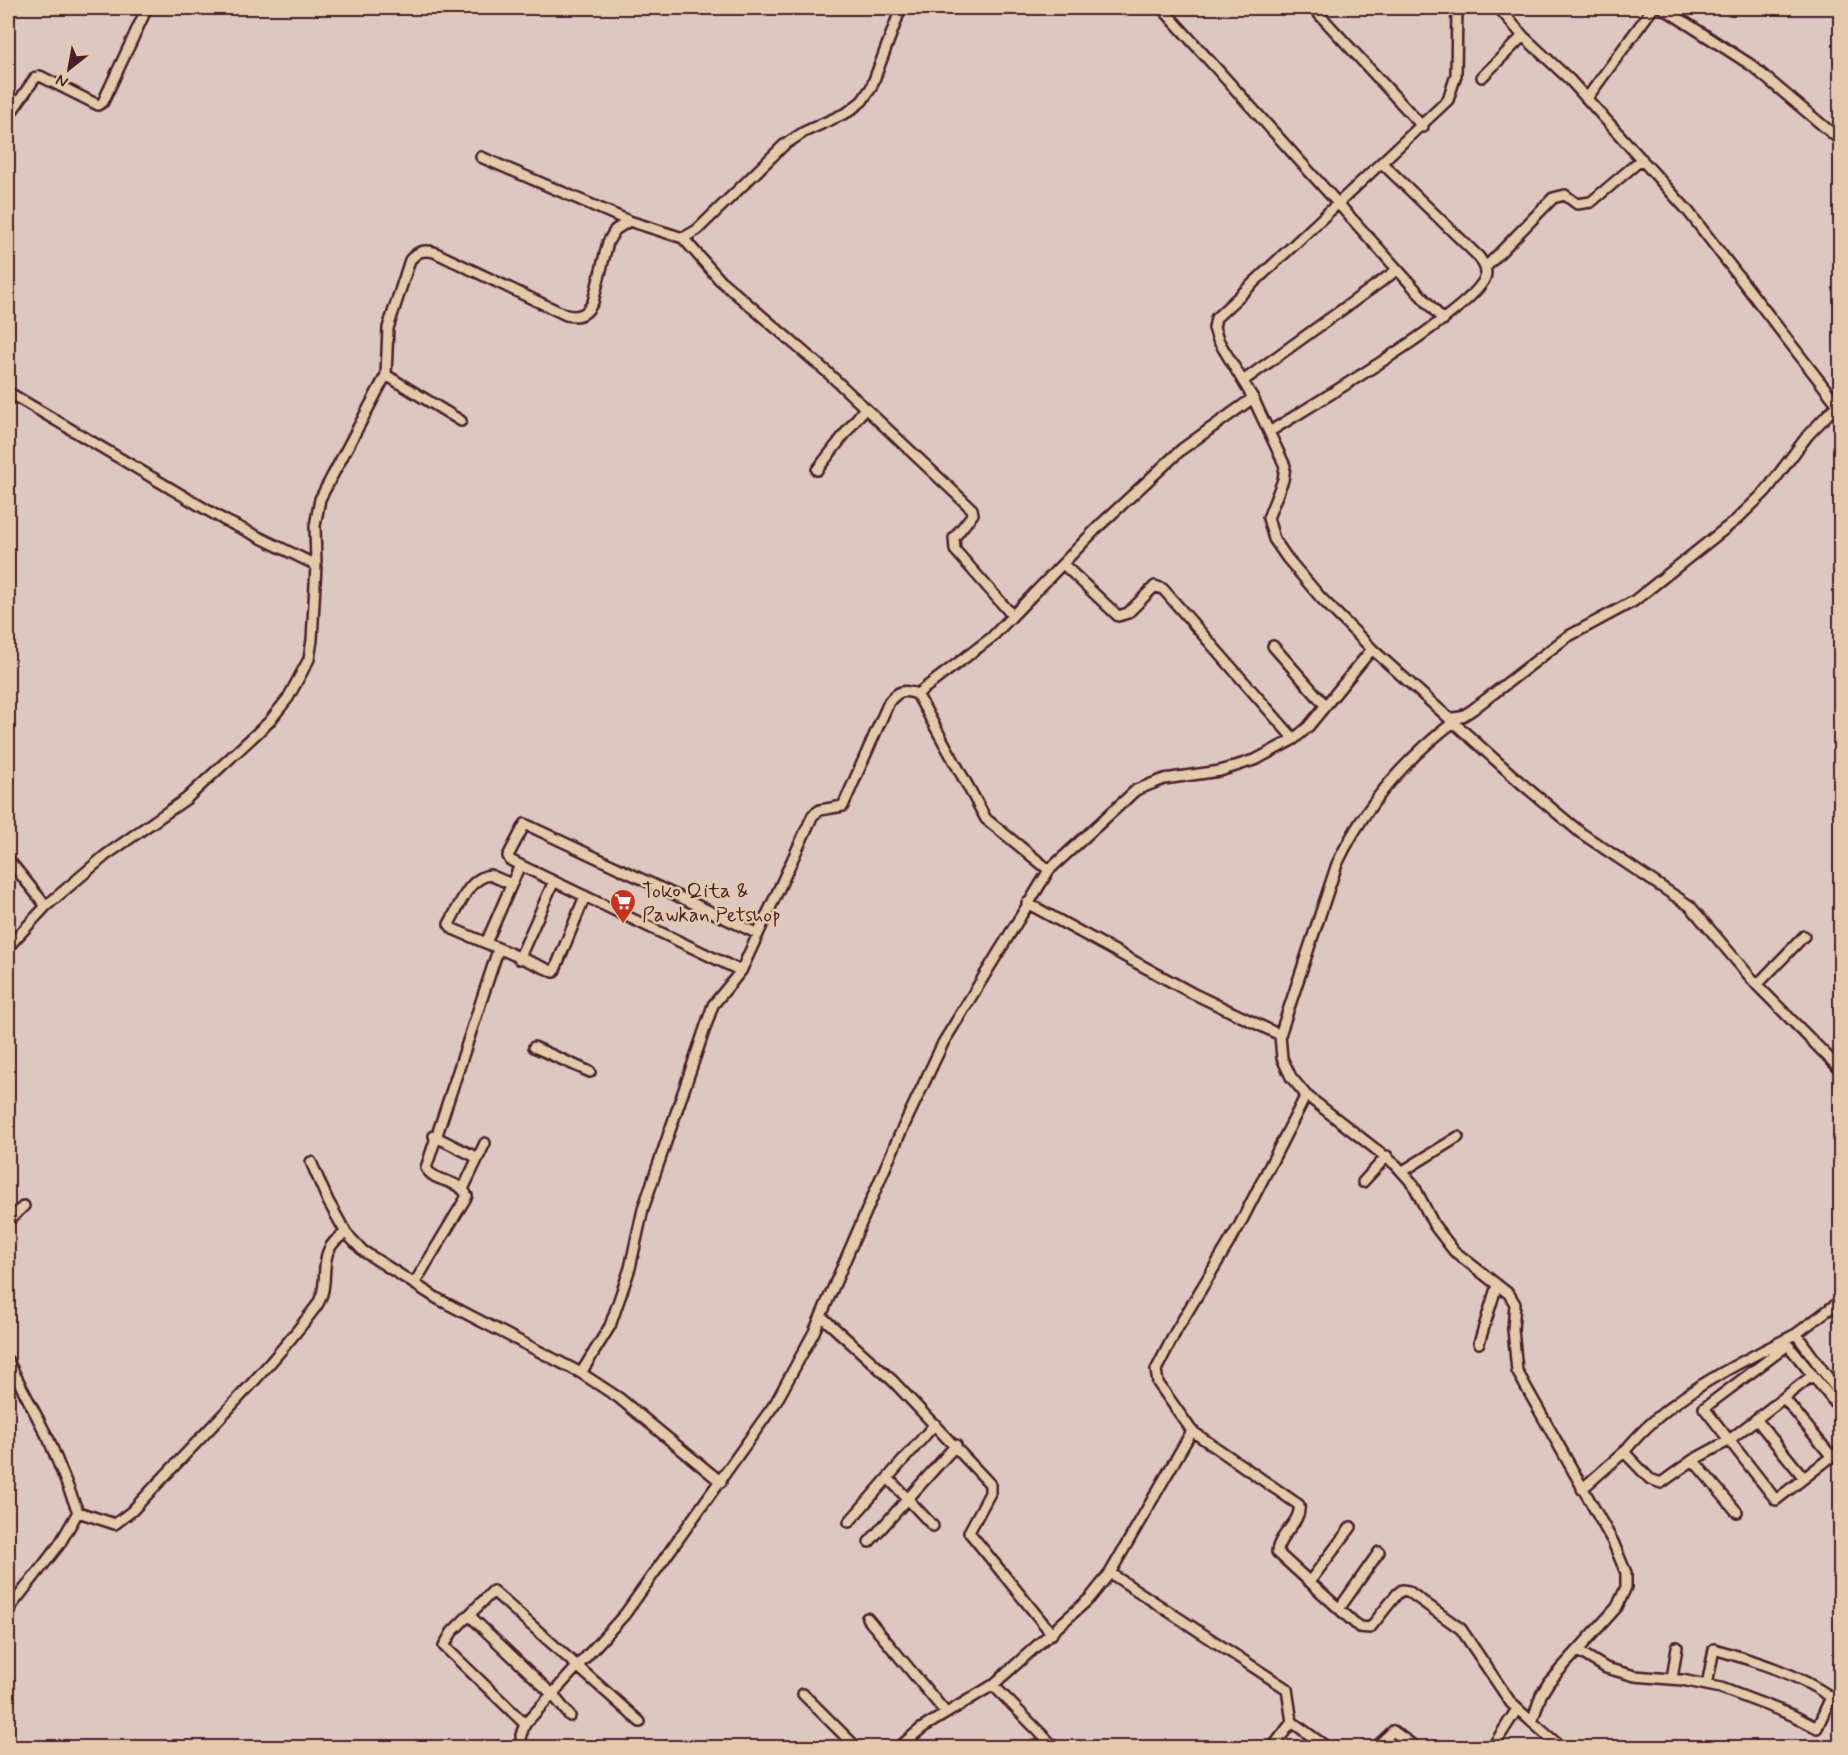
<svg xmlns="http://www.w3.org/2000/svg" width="1848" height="1755" viewBox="0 0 1848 1755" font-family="Mynerve,sans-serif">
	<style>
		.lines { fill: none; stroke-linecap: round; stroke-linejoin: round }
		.minor-casing { stroke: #4a1f2b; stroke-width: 14 }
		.minor { stroke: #e2caab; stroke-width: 9 }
		.labels { text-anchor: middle; stroke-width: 5; stroke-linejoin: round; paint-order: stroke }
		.poi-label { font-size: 21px; fill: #4a1f2b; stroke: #e2caab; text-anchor: start }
	</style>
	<rect width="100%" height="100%" fill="#ddc8c1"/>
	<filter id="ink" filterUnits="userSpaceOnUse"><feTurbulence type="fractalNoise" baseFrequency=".0167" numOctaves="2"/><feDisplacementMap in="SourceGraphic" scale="12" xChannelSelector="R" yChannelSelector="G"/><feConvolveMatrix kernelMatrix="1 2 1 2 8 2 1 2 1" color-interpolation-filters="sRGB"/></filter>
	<g filter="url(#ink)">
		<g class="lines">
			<defs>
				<path id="minor" d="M 1162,8 L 1443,320
					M 1457,8 L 1456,75 L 1448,100 L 1216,318 L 1214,328 L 1218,340 L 1253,398 L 1285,466 L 1283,480 L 1268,518 L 1274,539 L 1287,558 L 1321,598 L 1372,649 L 1521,783 L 1581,833 L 1690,906 L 1757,985 L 1840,1069
					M 1499,8 L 1523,36 L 1570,80 L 1688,211 L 1838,405
					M 1663,8 L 1751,65 L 1840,140
					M 1318,13 L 1423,127
					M 1482,77 L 1523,36
					M 1587,98 L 1653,8
					M 8,117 L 35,78 L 40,76 L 98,105 L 103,102 L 147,8
					M 481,157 L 629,221 L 683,238 L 720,280 L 827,372 L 972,509 L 973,514 L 954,538 L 955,550 L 1012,615
					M 683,238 L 697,230 L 784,145 L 804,132 L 848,112 L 862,101 L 871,88 L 901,8
					M 1485,268 L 1553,198 L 1565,195 L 1577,204 L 1591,202 L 1642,159
					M 386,375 L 461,421
					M 1243,381 L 1397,270
					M 8,392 L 224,520 L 316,565
					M 1269,432 C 1310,406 1469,314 1485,278 C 1488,270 1483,263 1479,257 L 1382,163
					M 817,470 L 865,408
					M 1063,564 L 1118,616 L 1128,613 L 1155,586 L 1163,589 L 1294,739
					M 1273,646 L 1325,705
					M 1452,718 L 1461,717 L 1472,710 L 1567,637 L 1634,601 L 1736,520 L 1766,491 L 1808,435 L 1836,406 L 1840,406
					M 1455,721 C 1405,759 1364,807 1337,864 L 1280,1035 L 1282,1058 L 1291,1077 L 1306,1095 L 1396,1165 L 1413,1184 L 1434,1225 L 1454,1251 L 1509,1294 L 1515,1304 L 1513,1329 L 1517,1371 L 1613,1542 L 1626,1573 L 1626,1587 L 1617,1607 L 1549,1682 L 1541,1695 L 1532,1722 L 1562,1748
					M 8,859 L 46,906
					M 520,865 L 510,860 L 508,856 L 525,824 L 758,934
					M 1049,870 L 986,819 L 917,694 L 991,638 L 1100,525 L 1182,449 L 1253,398
					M 585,896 L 554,972 L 486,943 L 520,865 L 524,867 L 741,971
					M 1027,903 L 1192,993 L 1280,1035
					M 486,943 L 453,929 L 449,924 C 459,907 468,878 490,875 L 511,884
					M 8,947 L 46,906 L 106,855 L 186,799 L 269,722 L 288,698 L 309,659 L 312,640 L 316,565 L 315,526 L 320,499 L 386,375 L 388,328 L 410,260 C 417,252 423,249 434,252 L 566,315 C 580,318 587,314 593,302 L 608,242 L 615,230 L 629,221
					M 519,959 L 554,881
					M 1757,985 L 1804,936
					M 534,1047 L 590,1072
					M 434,1136 L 478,1158
					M 311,1162 L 328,1201 L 346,1233 L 363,1251 L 438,1299 L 581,1373
					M 1403,1171 L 1458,1137
					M 1363,1182 L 1387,1156
					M 463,1189 L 485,1143
					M 8,1221 L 24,1206
					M 414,1284 L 467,1196 C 460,1179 434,1183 426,1168 L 498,950
					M 821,1316 L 893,1381 L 990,1484 L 990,1493 L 969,1532 L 1052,1634
					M 1796,1334 L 1840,1301
					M 1479,1343 L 1497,1285
					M 8,1361 L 49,1440 L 78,1512 L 59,1545 L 8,1610
					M 1784,1398 L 1832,1457
					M 1840,1409 L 1788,1345 L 1704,1408 L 1776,1500 L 1840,1450
					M 1756,1419 L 1804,1478
					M 1192,1431 L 1158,1383 L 1156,1370 L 1176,1331 L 1239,1226 L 1306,1095
					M 1624,1452 C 1668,1397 1734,1365 1796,1334 L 1840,1394
					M 1693,1460 L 1737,1512
					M 888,1478 L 933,1526
					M 721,1482 L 619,1398 L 581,1373 L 610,1326 L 630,1268 L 643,1209 L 713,1005 L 741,971 L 813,815 L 820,810 L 843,806 L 889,702 C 898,691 903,689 917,694
					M 1582,1489 L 1624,1452 L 1650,1479 L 1661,1483 L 1693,1460 L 1728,1441 L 1813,1375
					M 78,1512 L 115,1524 L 132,1511 C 193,1444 260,1381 315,1308 C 335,1282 311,1252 346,1233
					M 849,1522 L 935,1424
					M 869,1542 L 956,1445
					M 1110,1573 L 1287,1689 L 1292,1722 L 1328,1748
					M 1310,1581 L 1351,1527
					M 1339,1609 L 1379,1552
					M 469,1615 L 553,1695 L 570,1716
					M 867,1618 L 946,1713
					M 1578,1651 L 1606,1668 L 1635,1676 L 1682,1680 L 1721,1688 L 1792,1715 L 1817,1728 L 1831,1697 C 1796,1673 1755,1661 1714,1649 L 1707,1685
					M 1672,1679 L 1677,1647
					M 993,1685 L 1055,1748
					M 803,1694 L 857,1748
					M 525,1724 L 444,1646 L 452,1632 L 493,1591 L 640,1722
					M 522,1748 L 521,1735 L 525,1724 L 625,1614 L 776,1402 L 814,1332 L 899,1136 L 943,1043 L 1049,870 L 1136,790 L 1164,779 L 1220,771 L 1257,759 L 1294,739 L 1308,727 L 1372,649
					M 898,1748 L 922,1728 L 993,1685 L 1090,1598 L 1110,1573 L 1192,1431 L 1299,1505 C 1302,1522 1278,1535 1277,1552 L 1359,1627 L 1370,1628 L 1397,1594 L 1402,1590 L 1408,1591 L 1461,1629 L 1511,1703 L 1532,1722
					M 1272,1748 L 1292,1722
					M 1375,1748 L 1393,1731 L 1417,1748
					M 1492,1748 L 1517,1709"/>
			</defs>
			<use href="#minor" class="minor-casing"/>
			<use href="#minor" class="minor"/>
		</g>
	</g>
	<defs>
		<symbol id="supermarket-pin" viewBox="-11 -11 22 30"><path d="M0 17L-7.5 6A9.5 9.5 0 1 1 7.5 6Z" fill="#c8321e" stroke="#e2caab"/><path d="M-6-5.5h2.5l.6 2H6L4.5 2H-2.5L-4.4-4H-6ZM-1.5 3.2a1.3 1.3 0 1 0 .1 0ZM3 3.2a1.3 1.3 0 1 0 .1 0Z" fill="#fff"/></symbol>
	</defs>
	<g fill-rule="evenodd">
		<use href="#supermarket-pin" x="608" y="887" width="30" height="40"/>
	</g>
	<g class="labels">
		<g class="poi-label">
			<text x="642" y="897">Toko Qita &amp;<tspan x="642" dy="24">Pawkan Petshop</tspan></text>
		</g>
	</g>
	<rect width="1848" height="1755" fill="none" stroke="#e2caab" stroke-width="30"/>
	<rect x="15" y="15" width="1818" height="1725" fill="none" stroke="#4a1f2b" stroke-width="2" filter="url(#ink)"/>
	<g transform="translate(69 69) rotate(211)" stroke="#e2caab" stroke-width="4.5" paint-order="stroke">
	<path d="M0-4.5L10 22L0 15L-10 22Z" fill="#4a1f2b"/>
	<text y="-9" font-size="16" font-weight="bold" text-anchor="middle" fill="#4a1f2b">N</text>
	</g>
</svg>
